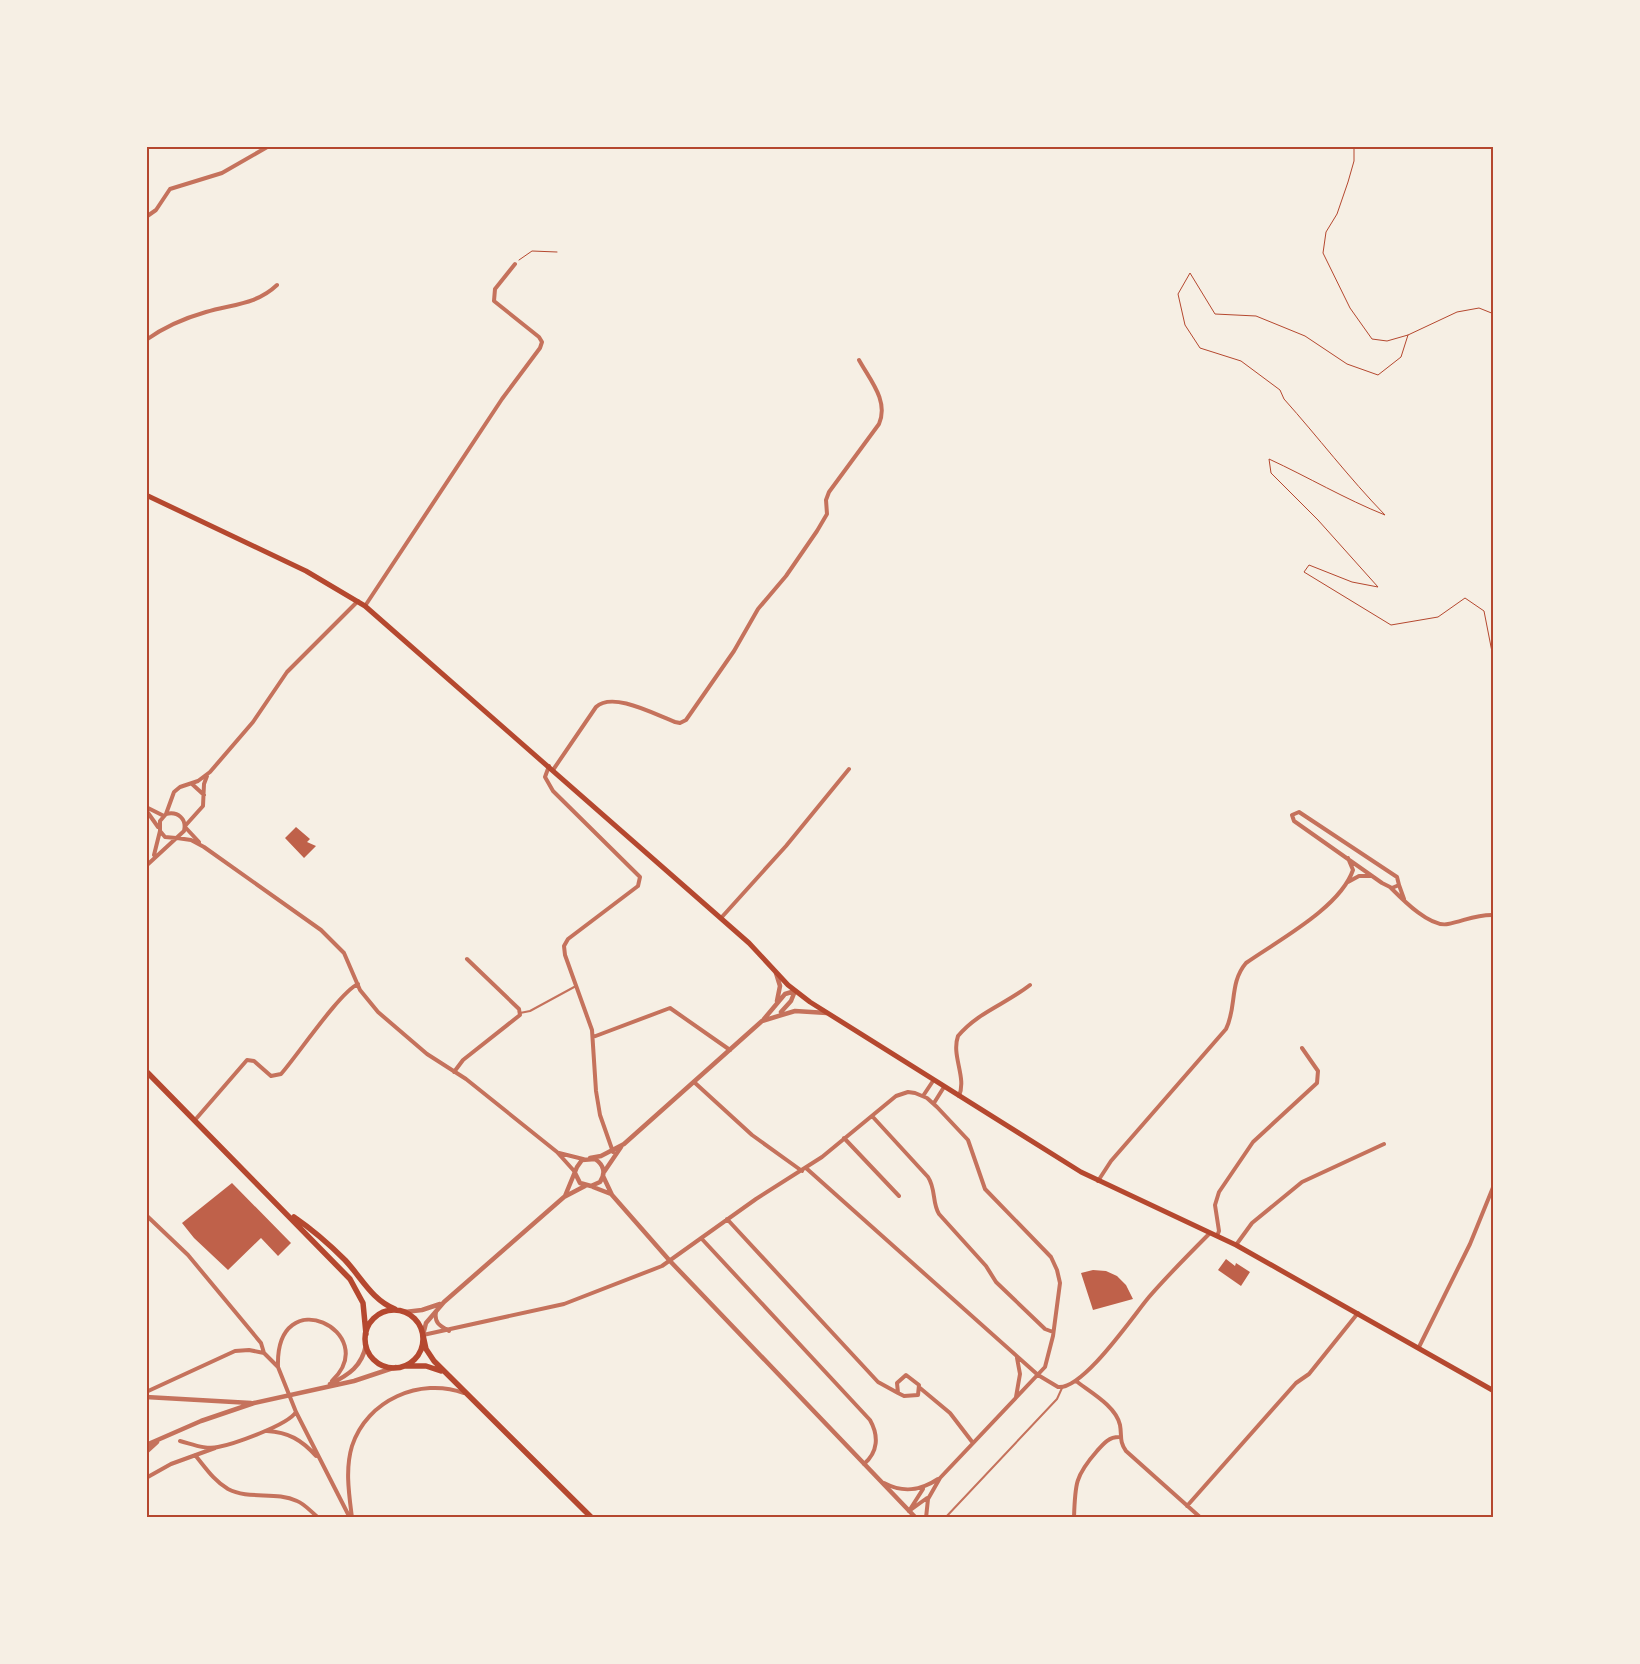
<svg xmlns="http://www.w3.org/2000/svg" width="1640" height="1664" viewBox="0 0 1640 1664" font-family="Helvetica,sans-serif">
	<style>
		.building { fill: #bf614a }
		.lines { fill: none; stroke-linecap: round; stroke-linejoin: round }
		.path { stroke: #b5482f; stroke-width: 1 }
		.service { stroke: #c5725c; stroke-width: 2 }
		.minor { stroke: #c5725c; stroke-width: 4 }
		.tertiary { stroke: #c5725c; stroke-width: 4.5 }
		.secondary { stroke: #b5482f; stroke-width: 5 }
		.primary { stroke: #b5482f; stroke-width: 5.5 }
		.neatline { fill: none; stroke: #b5482f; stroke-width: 2 }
	</style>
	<rect width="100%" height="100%" fill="#f6efe4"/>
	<path class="building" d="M 296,827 L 310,839 L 307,842 L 316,846 L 304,858 L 285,838 Z
		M 232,1183 L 291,1243 L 278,1256 L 261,1238 L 228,1270 L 194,1238 L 182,1223 Z
		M 1226,1259 L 1235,1266 L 1236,1263 L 1250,1272 L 1241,1286 L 1218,1270 Z
		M 1093,1270 L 1106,1271 L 1117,1276 L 1126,1285 L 1133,1299 L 1093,1310 L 1081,1273 Z"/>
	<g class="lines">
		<path class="path" d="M 1354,146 L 1354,161 L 1348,182 L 1337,214 L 1326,232 L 1323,253 L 1350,308 L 1372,339 L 1387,341 L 1408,335 L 1457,312 L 1479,308 L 1494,314
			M 519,260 L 532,251 L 557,252
			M 1408,335 L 1401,357 L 1378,375 L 1347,364 L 1305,336 L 1256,316 L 1215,314 L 1190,273 L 1178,294 L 1185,325 L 1200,348 L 1241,361 L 1280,390 L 1284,399 C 1318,437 1349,478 1385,515 C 1345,499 1308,477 1269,459 L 1271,473 L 1318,520 L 1378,587 L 1352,582 L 1309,565 L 1304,572 L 1391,625 L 1438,617 L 1465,598 L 1484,611 L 1494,662"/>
		<path class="service" d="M 520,1013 L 530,1011 L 576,986
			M 945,1518 L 1057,1399 L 1062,1388"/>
		<path class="minor" d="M 146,217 L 156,210 L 170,189 L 222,173 L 269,146
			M 146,340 C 164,327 185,318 206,312 C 232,304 256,305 277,285
			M 365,606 L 502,399 L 540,348 L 542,342 L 539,337 L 494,301 L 495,289 L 515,264
			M 549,766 L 545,777 L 553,791 L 640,877 L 638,886 L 568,939 L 564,946 L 565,955 L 592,1030 L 596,1091 L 600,1115 L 613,1152
			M 553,770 L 596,707 C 613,691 656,715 675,722 L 680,723 L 686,720 L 734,651 L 758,609 L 786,576 L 817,531 L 827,514 L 826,500 L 829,492 L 879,424 C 889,401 870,380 859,360
			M 192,784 L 204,795
			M 146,807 L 164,816
			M 146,810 L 158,827
			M 1299,812 L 1397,877 L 1399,885 L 1392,888 L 1382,883 L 1294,821 L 1292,815 Z
			M 166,814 L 174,792 L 180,787 L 198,781 L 210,772 L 253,722 L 287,672 L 358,601
			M 185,826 L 203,806 L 204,784 L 207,776
			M 185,827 L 199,842
			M 177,838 L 191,840 L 204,847 L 321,930 L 344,953 L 360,990 L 378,1012 L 427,1054 L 466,1079 L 557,1152 L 575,1172
			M 154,855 L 160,831
			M 146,866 L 184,831 C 187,819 178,811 166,814 L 160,821 L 160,831 L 165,837 L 176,838
			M 1348,882 L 1359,876 L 1371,876
			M 1399,885 L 1404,899
			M 1390,887 C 1402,899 1430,928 1448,924 C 1464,921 1477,914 1494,915
			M 721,918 L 786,846 L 849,769
			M 593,1037 L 670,1008 L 730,1050
			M 454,1072 L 463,1060 L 520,1015 L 519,1009 L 467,959
			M 694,1082 L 752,1135 L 802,1171
			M 923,1096 L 933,1081
			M 959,1096 C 967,1077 951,1056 958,1036 C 978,1012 1006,1004 1030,985
			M 934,1103 L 944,1087
			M 872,1116 L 928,1177 C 936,1189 932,1203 939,1214 L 986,1266 L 996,1282 L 1045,1329 L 1053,1332
			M 195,1120 L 247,1060 L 254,1061 L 271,1076 L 281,1074 C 297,1056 340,992 358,984
			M 844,1138 L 899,1196
			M 559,1153 L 583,1159
			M 806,1168 L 1038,1375 L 1058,1387 C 1083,1390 1133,1316 1149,1297 C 1168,1275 1189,1254 1210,1233
			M 1098,1181 L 1111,1161 L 1226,1029 C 1237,1007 1229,983 1246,963 C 1277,941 1340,908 1353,870 L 1348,858
			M 146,1215 L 188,1255 L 261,1343 L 264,1353
			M 727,1219 L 878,1382 L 898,1393
			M 1217,1236 L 1219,1231 L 1215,1205 L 1219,1192 L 1253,1142 L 1317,1083 L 1318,1071 L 1302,1048
			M 701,1238 L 870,1420 C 879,1436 878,1452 864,1464
			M 1236,1245 L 1252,1223 L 1302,1182 L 1384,1144
			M 436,1312 C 434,1323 440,1326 449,1331
			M 423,1335 L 564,1304 L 662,1266 L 756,1199 L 822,1157 L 896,1096 L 908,1092 L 915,1093 L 927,1098 L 937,1107 L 968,1140 L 985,1189 L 1051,1257 L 1057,1270 L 1060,1283 L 1053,1336 L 1045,1367 L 940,1478 L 928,1499 L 926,1518
			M 1419,1347 L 1470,1244 L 1494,1185
			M 278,1367 C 275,1279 383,1332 332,1381
			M 906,1375 L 919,1385 L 918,1395 L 904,1396 L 898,1393 L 897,1383 Z
			M 1076,1381 C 1090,1392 1116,1406 1120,1425 C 1122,1436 1119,1441 1126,1451 L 1201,1518
			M 920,1388 L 950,1413 L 973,1443
			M 146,1392 L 235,1351 L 249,1350 L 264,1353 L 278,1367 L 296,1412 L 350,1518
			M 1016,1397 L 1020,1374 L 1017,1358
			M 267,1431 C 288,1432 302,1440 316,1456
			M 180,1441 C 192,1444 206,1450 218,1447 C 234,1444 288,1425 296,1412
			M 195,1455 C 205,1467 214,1481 228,1489 C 249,1500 276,1491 297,1501 C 305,1504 312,1513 319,1518
			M 146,1478 L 171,1464 L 215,1448
			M 884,1483 C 903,1493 920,1491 938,1479
			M 1187,1506 L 1296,1383 L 1309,1374 L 1358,1313
			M 909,1511 L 923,1489
			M 909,1511 L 927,1498
			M 352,1518 C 349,1494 345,1469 352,1446 C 367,1400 420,1377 464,1393
			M 1074,1518 C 1075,1484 1075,1476 1097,1451 C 1104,1443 1109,1437 1119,1437"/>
		<path class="tertiary" d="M 776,973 L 780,986 L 777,1001
			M 781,1012 L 791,1001 L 795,991
			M 764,1019 L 785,994 L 795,991
			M 590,1158 L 601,1156 L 624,1144 L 762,1021 L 795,1011 L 827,1013
			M 604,1172 L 621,1147
			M 603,1176 L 612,1195 L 670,1261 L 916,1518
			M 593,1187 L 611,1194
			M 565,1196 L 577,1167 L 582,1160 L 595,1159 C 604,1165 606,1173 600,1182 L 591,1186 L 580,1183 L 575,1173
			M 405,1312 L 422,1310 L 440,1304
			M 423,1335 L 426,1323 L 444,1302 L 564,1197 L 585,1186
			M 330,1384 C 349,1375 362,1366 366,1345
			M 146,1397 L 251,1403
			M 146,1445 L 201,1421 L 254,1403 L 354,1381 L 396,1367
			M 146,1452 L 157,1442"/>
		<path class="secondary" d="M 146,495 L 306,571 L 365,606 L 749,943 L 788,985 L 810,1002 L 1081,1172 L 1236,1245 L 1494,1391"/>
		<path class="primary" d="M 146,1071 L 350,1279 L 363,1303 L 366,1334
			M 294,1217 C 313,1230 329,1244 345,1260 C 361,1277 372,1300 395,1309
			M365 1339a29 29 0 1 1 58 0a29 29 0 1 1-58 0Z
			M 423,1335 L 426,1349 L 434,1361 L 592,1518
			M 406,1366 L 426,1366 L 441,1371"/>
	</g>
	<rect width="1640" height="1664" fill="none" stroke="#f6efe4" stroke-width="295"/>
	<rect x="148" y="148" width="1344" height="1368" class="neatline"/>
</svg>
